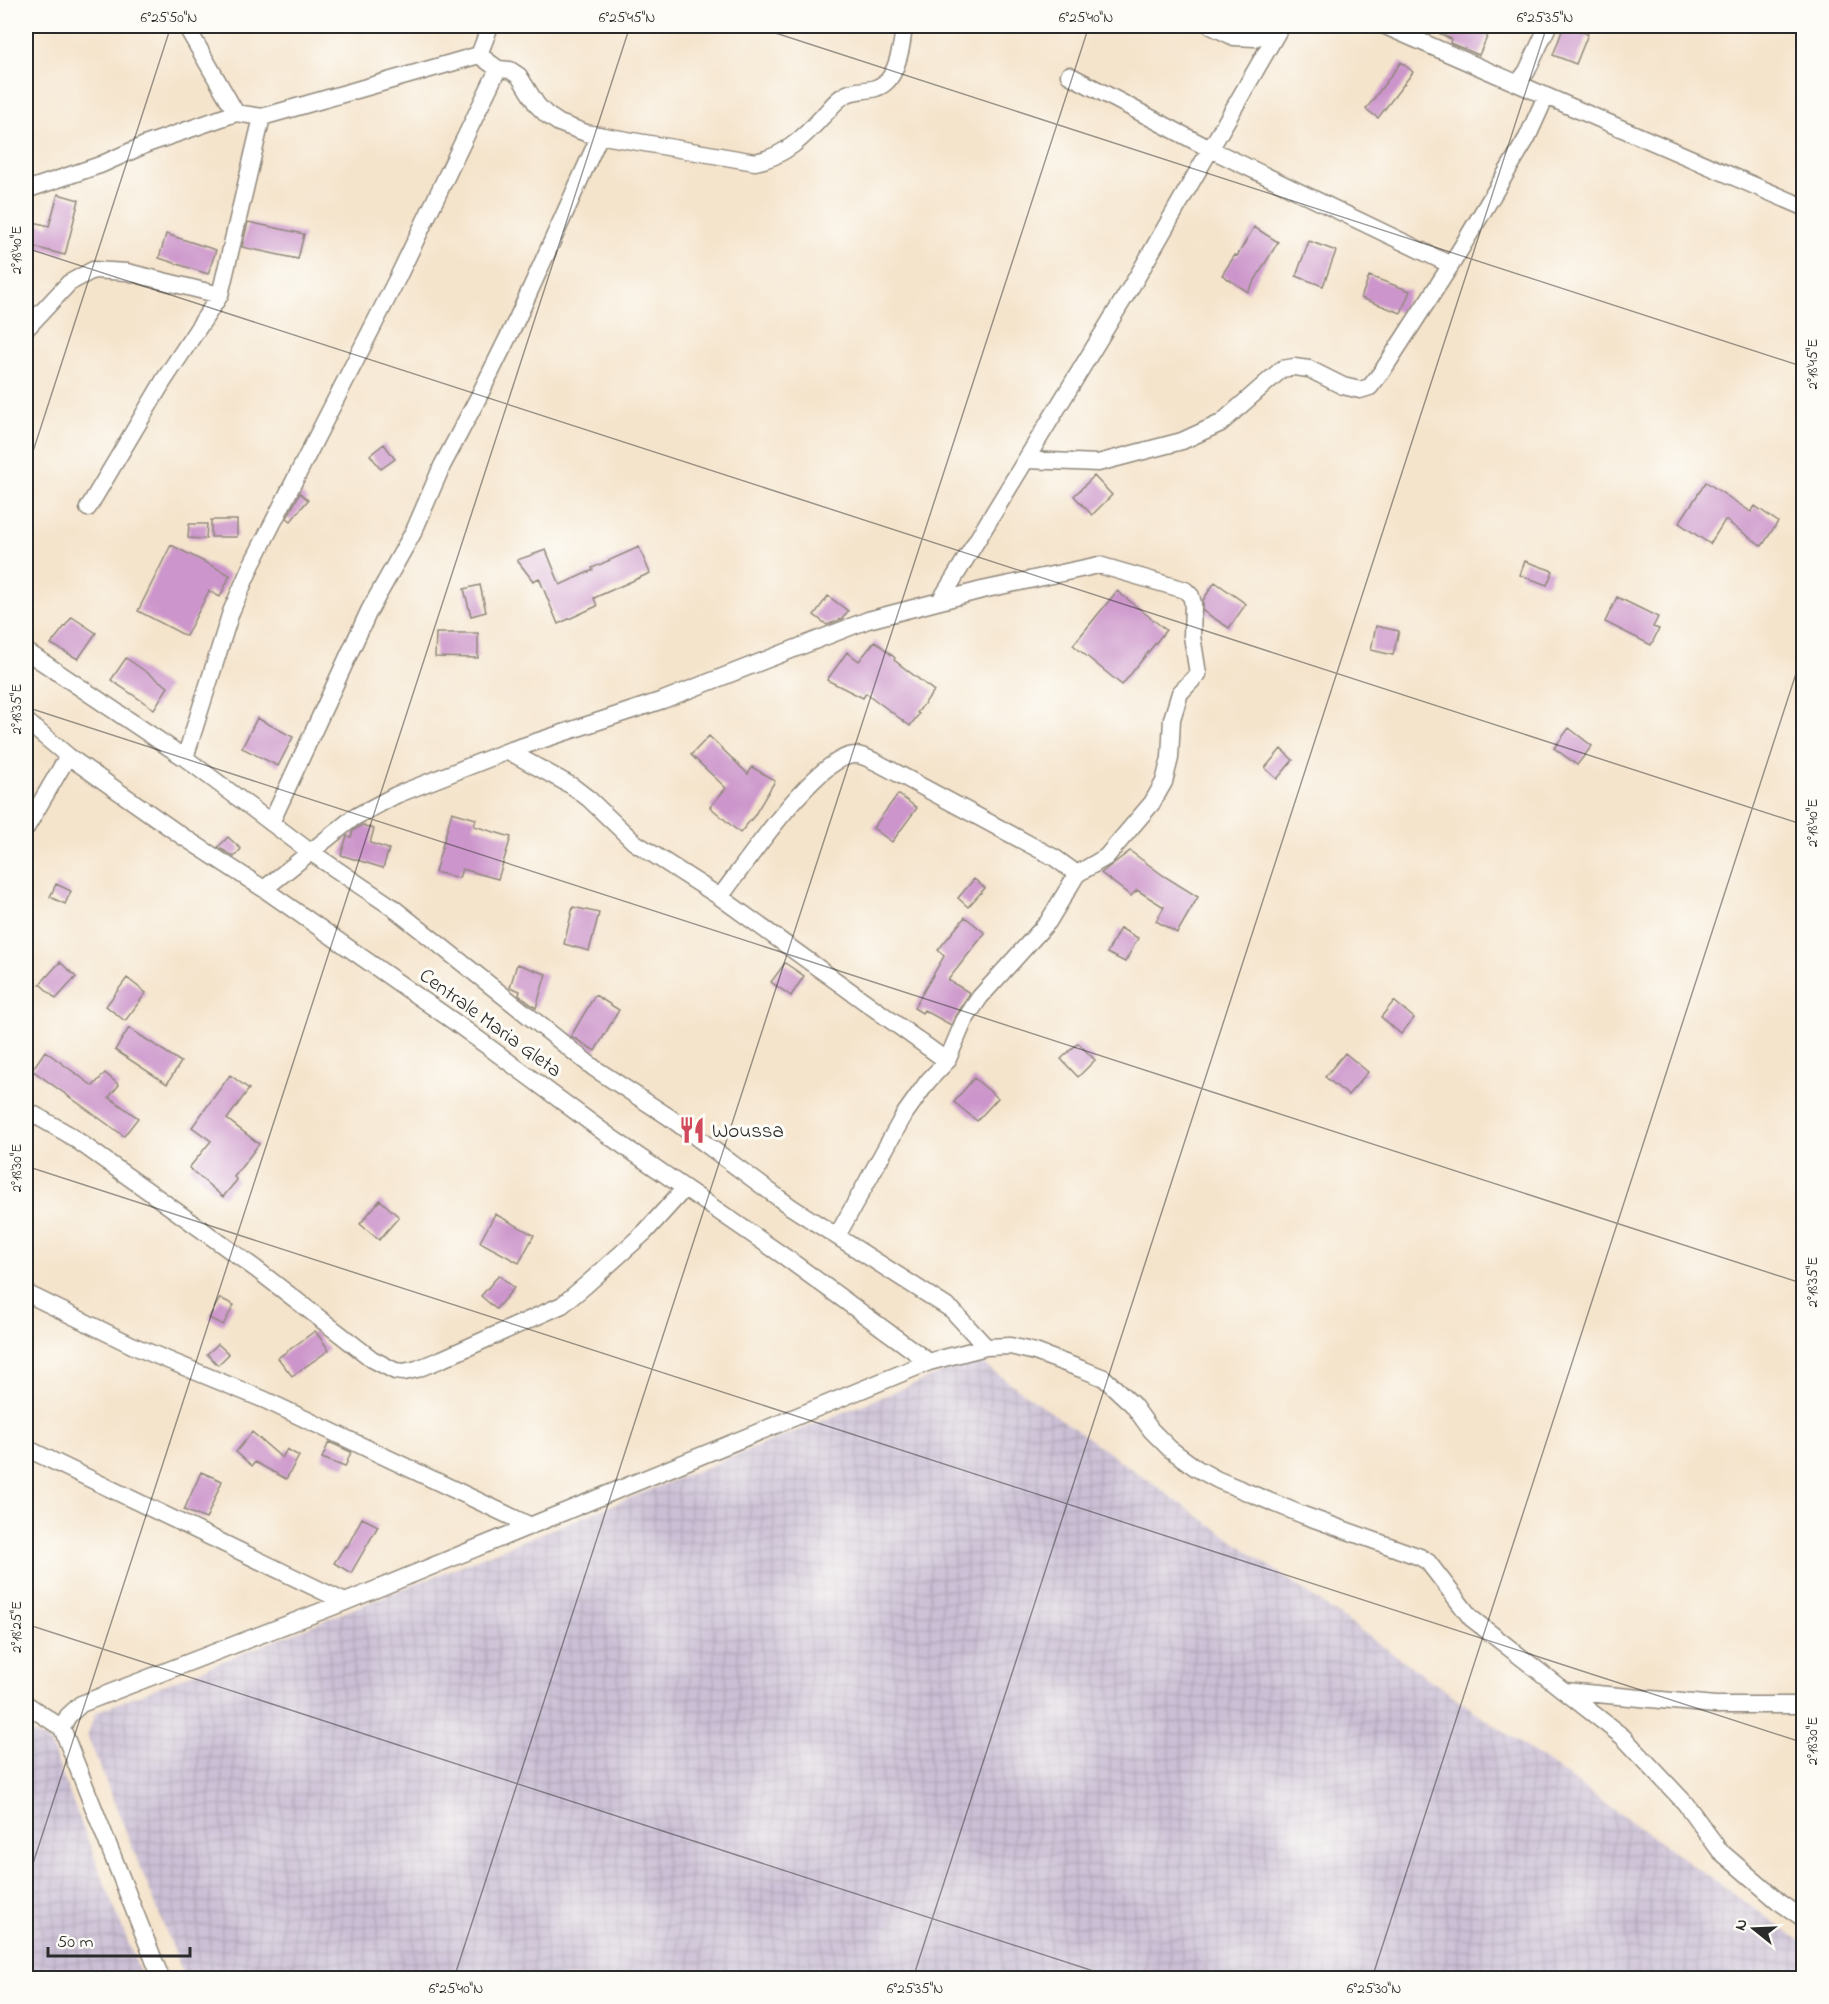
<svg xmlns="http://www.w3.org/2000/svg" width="1829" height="2004" viewBox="0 0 1829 2004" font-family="'Indie Flower',sans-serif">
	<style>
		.industrial { fill: url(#industrial-grid) }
		.building { fill: #cc95cb }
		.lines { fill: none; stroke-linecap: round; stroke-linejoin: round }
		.minor-casing { stroke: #90887c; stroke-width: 19 }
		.minor { stroke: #fff; stroke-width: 16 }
		.ticks { fill: none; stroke: #2b2b2b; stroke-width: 1.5; stroke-opacity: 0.45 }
		.labels { text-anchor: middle; stroke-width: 6; stroke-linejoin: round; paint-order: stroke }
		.street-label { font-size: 21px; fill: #2b2b2b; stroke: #fdfcf7 }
		.poi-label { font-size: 21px; fill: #2b2b2b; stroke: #fdfcf7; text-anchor: start }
		.neatline { fill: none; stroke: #2b2b2b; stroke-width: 2 }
		.ticks-label { font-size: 15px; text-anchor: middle; fill: #2b2b2b }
	</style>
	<defs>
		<pattern id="industrial-grid" width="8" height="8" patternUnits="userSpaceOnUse" patternTransform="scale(1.5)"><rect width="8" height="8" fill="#cbbfd5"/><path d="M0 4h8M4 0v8" fill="none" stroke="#aea4b7"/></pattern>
	</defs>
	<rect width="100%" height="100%" fill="#fdfcf7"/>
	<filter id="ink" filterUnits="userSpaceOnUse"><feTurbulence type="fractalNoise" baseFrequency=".0167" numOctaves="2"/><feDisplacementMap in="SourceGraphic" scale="12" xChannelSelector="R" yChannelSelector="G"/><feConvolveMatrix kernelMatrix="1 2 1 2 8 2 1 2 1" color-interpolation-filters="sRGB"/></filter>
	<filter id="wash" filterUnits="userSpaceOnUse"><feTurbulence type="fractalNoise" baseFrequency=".008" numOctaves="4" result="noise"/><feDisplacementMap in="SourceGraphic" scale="24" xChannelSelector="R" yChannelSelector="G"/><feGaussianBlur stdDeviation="1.35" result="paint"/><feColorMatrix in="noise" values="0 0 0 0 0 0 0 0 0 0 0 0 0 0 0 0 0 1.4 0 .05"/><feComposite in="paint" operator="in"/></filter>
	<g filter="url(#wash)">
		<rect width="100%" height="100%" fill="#f5e4cc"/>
		<path class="industrial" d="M 976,1359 L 1803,1943 L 1803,1978 L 185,1978 L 87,1735 L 96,1712 Z
			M 26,1731 L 49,1741 L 142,1978 L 26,1978 Z"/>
		<g id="blocks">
			<path class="building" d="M 1425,26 L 1492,26 L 1479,55 L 1450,43 L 1451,39 Z
				M 1564,26 L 1588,34 L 1576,64 L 1553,55 Z
				M 1401,62 L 1413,72 L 1378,118 L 1366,109 Z
				M 58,194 L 79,200 L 65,255 L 26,245 L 26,220 L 49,226 Z
				M 248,222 L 304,234 L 298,259 L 242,247 Z
				M 1254,227 L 1278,242 L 1248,292 L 1222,275 L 1235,255 L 1237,256 Z
				M 166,234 L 216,250 L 208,274 L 159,258 Z
				M 1309,241 L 1336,251 L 1323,286 L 1296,276 Z
				M 1369,276 L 1410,291 L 1401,313 L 1361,298 Z
				M 384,444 L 395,459 L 381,469 L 370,455 Z
				M 1094,476 L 1112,495 L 1092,515 L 1074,496 Z
				M 1706,482 L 1751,512 L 1755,506 L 1778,522 L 1762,546 L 1725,520 L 1710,544 L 1679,523 Z
				M 300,493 L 308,500 L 291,521 L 287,518 Z
				M 211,520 L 237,520 L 237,537 L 211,537 Z
				M 189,524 L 207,524 L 206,539 L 188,538 Z
				M 171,545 L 230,575 L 220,597 L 209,591 L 186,636 L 138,611 Z
				M 639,547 L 650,573 L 594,598 L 597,606 L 558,624 L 539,578 L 533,581 L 517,560 L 546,550 L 560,585 L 593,570 L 592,568 Z
				M 1525,561 L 1553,571 L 1547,585 L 1520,575 Z
				M 1215,582 L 1246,604 L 1229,628 L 1203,611 L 1203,600 Z
				M 480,585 L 486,612 L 471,616 L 464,589 Z
				M 1117,591 L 1166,630 L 1122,685 L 1073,645 Z
				M 828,596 L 848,611 L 842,619 L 827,625 L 814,615 Z
				M 1617,597 L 1658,617 L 1653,627 L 1659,629 L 1651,645 L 1605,622 Z
				M 72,617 L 96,633 L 78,659 L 51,644 Z
				M 1376,626 L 1399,631 L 1393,655 L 1371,650 Z
				M 436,633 L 478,633 L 478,658 L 435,657 Z
				M 875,641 L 895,658 L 894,660 L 934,691 L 917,713 L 919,714 L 910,726 L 866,693 L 863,698 L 827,680 L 847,652 L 859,661 Z
				M 126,658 L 168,687 L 154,709 L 111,680 Z
				M 257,718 L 293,737 L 278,766 L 242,748 Z
				M 1569,728 L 1592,746 L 1577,765 L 1554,748 Z
				M 709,736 L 748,774 L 752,767 L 775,781 L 754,816 L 740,833 L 710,807 L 726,788 L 691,755 Z
				M 1281,749 L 1293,760 L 1277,779 L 1265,768 Z
				M 898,794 L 917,808 L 892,842 L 873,828 Z
				M 452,812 L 476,819 L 474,826 L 511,837 L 498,879 L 462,869 L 459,878 L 435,872 Z
				M 362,825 L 374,829 L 370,843 L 389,849 L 383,868 L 341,855 L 347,836 L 351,837 L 353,831 Z
				M 228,837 L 241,849 L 234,857 L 218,847 Z
				M 1130,851 L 1164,876 L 1198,897 L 1177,933 L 1156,921 L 1164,907 L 1137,890 L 1131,896 L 1101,873 Z
				M 974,879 L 985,888 L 968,907 L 958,898 Z
				M 56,884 L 71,891 L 65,904 L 50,897 Z
				M 573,907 L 599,913 L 589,951 L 564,944 Z
				M 965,917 L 985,933 L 948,980 L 970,993 L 951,1025 L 924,1010 L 922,1013 L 914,1008 L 944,956 L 938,950 Z
				M 1120,928 L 1138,938 L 1125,962 L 1107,953 Z
				M 60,962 L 76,977 L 56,999 L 40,984 Z
				M 785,963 L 804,976 L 791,996 L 771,982 Z
				M 517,964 L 546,974 L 536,1008 L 519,995 L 520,991 L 510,987 Z
				M 127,978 L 146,993 L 125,1021 L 106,1006 Z
				M 595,995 L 619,1010 L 595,1051 L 571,1036 Z
				M 1394,1001 L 1414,1018 L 1401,1034 L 1381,1017 Z
				M 129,1028 L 181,1062 L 167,1084 L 115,1050 Z
				M 1078,1043 L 1095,1060 L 1078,1077 L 1061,1059 Z
				M 45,1051 L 93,1086 L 105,1073 L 119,1085 L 109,1097 L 138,1118 L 124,1136 L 32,1070 Z
				M 1345,1053 L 1368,1072 L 1348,1095 L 1325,1077 Z
				M 230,1075 L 249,1089 L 227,1119 L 259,1144 L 234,1177 L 237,1180 L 223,1197 L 189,1168 L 211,1141 L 192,1127 Z
				M 974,1078 L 998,1098 L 977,1121 L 954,1102 Z
				M 380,1200 L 399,1217 L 379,1240 L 360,1224 Z
				M 495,1214 L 534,1235 L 519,1263 L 480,1242 Z
				M 499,1275 L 514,1288 L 496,1309 L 481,1296 Z
				M 220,1298 L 234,1305 L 223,1325 L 209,1318 Z
				M 315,1331 L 329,1350 L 292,1376 L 278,1358 Z
				M 218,1344 L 229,1354 L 218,1365 L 207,1354 Z
				M 252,1432 L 282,1458 L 287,1449 L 299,1456 L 286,1479 L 255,1462 L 252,1466 L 236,1452 Z
				M 329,1442 L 351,1452 L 345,1467 L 322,1458 Z
				M 201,1472 L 222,1481 L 206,1519 L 184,1510 Z
				M 362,1518 L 378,1526 L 351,1573 L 334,1563 L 345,1546 L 347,1547 Z"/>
		</g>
	</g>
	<g filter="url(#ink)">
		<use href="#blocks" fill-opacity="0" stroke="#90887c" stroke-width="1.5"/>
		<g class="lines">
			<defs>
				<path id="minor" d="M 186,26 L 236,113
					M 1211,26 L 1234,37 L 1255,38 L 1278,26
					M 1385,26 L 1546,96
					M 479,55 L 498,69 L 510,70 L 519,76 L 537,105 L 547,115 L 559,123 L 586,133 L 755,162 C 784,157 804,137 823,116 C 830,109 837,98 847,94 C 860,88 874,93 886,82 C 897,73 904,39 903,26
					M 479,55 L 490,26
					M 1069,75 L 1210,149 L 1451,265
					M 1518,83 L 1527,71 L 1548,26
					M 26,190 L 100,165 L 147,144 L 236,113 L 262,117 L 479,55
					M 26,329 L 69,283 L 93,270 L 127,272 L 220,295
					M 1026,460 L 1098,463 L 1182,441 L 1221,423 L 1282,369 L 1294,367 L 1309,369 L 1343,386 L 1360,390 L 1370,387 L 1383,370 L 1451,265 L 1527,138 L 1546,96 L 1804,207
					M 88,508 L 164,380 L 220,295 L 262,117
					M 940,601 L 1137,277 L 1281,26
					M 26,651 L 185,758 L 309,851 L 392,907 L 594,1068 L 669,1117 L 791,1207 L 952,1310 L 986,1347
					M 26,721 L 68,756 L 179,834 L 264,889 L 456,1023 L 609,1136 L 788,1259 L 929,1362
					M 508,751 L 572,786 L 589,799 L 634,842 L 720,897 L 947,1061
					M 185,758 L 231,612 L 252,564 L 398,277 L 498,69
					M 271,823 L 369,611 L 414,531 L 442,466 L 477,400 L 517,319 L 600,135
					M 26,828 L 68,756
					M 264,889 L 353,818 L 396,795 L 508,751 L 663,700 L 868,620 L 982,590 L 1099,565 L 1185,590 L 1191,596 L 1193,604 L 1192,636 L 1198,674 L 1180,693 L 1172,719 L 1170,758 L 1164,782 L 1152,803 L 1106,857 L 1077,874
					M 720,897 C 743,867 819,753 856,755 C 862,755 872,760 878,763 L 1055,858 L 1077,874 L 1048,922 L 980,997 L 964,1021 L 947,1061 L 928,1081 L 904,1115 L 837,1236
					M 26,1110 L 68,1134 L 151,1193 L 256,1269 L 372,1359 L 395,1371 L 404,1372 L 417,1369 L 442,1359 L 562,1305 L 586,1285 L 645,1232 L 684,1189
					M 26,1293 L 136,1347 L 265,1400 L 531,1526
					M 26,1448 L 345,1602
					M 1565,1691 L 1715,1705 L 1804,1705
					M 26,1704 L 62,1728 L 161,1978
					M 62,1728 L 68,1716 L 81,1704 L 345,1602 L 929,1362 L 986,1347 L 1010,1346 L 1035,1352 L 1084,1370 L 1104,1378 L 1133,1405 L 1151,1430 L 1170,1449 L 1196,1468 L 1218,1480 L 1303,1515 L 1420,1557 L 1428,1562 L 1471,1618 L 1623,1737 L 1685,1803 L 1720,1851 L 1778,1901 L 1804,1919"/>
			</defs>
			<use href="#minor" class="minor-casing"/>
			<use href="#minor" class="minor"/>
		</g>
	</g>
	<path class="ticks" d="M 754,26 L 1804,367M 26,248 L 1804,825M 26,473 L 171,26M 26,707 L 1804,1284M 26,1166 L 1804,1743M 26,1624 L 1115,1978M 26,1885 L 630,26M 454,1978 L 1089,26M 913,1978 L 1547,26M 1372,1978 L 1804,649"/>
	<defs>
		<symbol id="restaurant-bare" viewBox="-9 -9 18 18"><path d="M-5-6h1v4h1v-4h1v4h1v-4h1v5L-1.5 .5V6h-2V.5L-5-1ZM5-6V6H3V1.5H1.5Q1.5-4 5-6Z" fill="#d1495b" stroke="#fdfcf7" stroke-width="2.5" paint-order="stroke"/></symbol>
	</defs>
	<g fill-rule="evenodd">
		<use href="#restaurant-bare" x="673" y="1111" width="38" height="38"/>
	</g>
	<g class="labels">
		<g class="street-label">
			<text transform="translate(491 1022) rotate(36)" y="7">Centrale Maria Gleta</text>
		</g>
		<g class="poi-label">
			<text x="712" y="1137">Woussa</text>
		</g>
	</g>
	<rect width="1829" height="2004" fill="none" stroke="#fdfcf7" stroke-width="66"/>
	<g transform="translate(1754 1929) rotate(288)" stroke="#fdfcf7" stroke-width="4.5" paint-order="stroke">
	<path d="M0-4.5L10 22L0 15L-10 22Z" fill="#2b2b2b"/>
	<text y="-9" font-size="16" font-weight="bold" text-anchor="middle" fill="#2b2b2b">N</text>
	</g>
	<path d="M48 1947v9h142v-9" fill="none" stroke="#2b2b2b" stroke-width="3"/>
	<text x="57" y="1947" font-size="18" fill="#2b2b2b" stroke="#fdfcf7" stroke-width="4.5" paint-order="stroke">50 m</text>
	<rect x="33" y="33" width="1763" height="1938" class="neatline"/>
	<g class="ticks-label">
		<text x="169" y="22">6°25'50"N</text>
		<text x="627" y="22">6°25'45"N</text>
		<text x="1086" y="22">6°25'40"N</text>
		<text x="1545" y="22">6°25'35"N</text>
		<text transform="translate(16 250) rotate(-90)" y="5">2°18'40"E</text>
		<text transform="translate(1812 364) rotate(-90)" y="5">2°18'45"E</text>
		<text transform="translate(16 709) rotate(-90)" y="5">2°18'35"E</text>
		<text transform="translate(1812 823) rotate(-90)" y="5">2°18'40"E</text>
		<text transform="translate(16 1168) rotate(-90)" y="5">2°18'30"E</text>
		<text transform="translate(1812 1282) rotate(-90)" y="5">2°18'35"E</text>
		<text transform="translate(16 1627) rotate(-90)" y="5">2°18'25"E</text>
		<text transform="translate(1812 1741) rotate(-90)" y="5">2°18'30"E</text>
		<text x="456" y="1993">6°25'40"N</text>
		<text x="915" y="1993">6°25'35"N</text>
		<text x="1374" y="1993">6°25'30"N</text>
	</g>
</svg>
